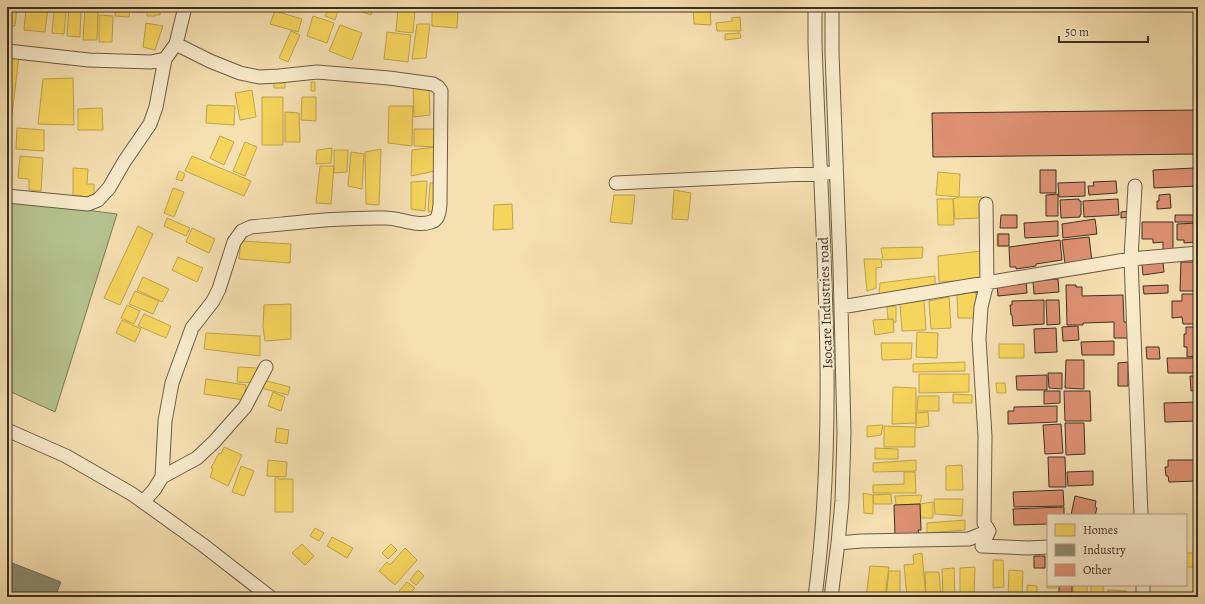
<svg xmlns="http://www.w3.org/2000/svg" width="1205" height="604" viewBox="0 0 1205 604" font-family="Alegreya,serif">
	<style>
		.green { fill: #b6c390; stroke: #7a7a5a }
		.homes { fill: #f6d55c; stroke: #bea44b }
		.industry { fill: #8c8c6e; stroke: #747058 }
		.building { fill: #de9173; stroke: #3d3023 }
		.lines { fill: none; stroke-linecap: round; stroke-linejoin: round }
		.minor-casing { stroke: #6b5c46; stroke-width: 15 }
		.minor { stroke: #f8ebcc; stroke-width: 13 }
		.labels { text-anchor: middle; stroke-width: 4; stroke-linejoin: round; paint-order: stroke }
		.street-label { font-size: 14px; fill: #3d3023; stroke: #f8ebcc }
	</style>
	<rect width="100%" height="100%" fill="#f5e0b1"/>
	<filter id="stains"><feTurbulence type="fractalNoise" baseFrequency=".005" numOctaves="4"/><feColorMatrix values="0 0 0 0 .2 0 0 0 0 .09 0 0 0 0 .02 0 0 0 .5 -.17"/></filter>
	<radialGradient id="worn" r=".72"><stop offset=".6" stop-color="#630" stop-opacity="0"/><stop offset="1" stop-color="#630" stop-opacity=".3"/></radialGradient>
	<path class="green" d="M 7,200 L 117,214 L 55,412 L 7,390 Z"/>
	<path class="homes" d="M 7,7 L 17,7 L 15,26 L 7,25 Z
		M 26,7 L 48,7 L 45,32 L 24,30 Z
		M 85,7 L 98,7 L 97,40 L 83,40 Z
		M 115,7 L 130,7 L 129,17 L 115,16 Z
		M 132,7 L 146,7 L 146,12 L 132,12 Z
		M 147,7 L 160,7 L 160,15 L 155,15 L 155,16 L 147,16 Z
		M 329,7 L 339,7 L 335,20 L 325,16 Z
		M 347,7 L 373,7 L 371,15 Z
		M 693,7 L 710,7 L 711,25 L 694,24 Z
		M 716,7 L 745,7 L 745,8 L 716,8 Z
		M 69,8 L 81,8 L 80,37 L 67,36 Z
		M 398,8 L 415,10 L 413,33 L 396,31 Z
		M 432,8 L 458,9 L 457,28 L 432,26 Z
		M 54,11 L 66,12 L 64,34 L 52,33 Z
		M 275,11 L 302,19 L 298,32 L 270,24 Z
		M 99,15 L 113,16 L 112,42 L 99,42 Z
		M 313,16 L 334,23 L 327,43 L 307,36 Z
		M 740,17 L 741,31 L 717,31 L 716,23 L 733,21 L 731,18 Z
		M 146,23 L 163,26 L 155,50 L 143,47 Z
		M 417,24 L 430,24 L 426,58 L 412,59 Z
		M 340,25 L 362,33 L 352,60 L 329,51 Z
		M 291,31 L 300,35 L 288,62 L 279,58 Z
		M 387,32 L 411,35 L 408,62 L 384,59 Z
		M 740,33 L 741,38 L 725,40 L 725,34 Z
		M 19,56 L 11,123 L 7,121 L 7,57 Z
		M 73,78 L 74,125 L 38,124 L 43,79 Z
		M 274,82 L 285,82 L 285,88 L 274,88 Z
		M 311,82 L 315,82 L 315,91 L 311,91 Z
		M 413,85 L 429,88 L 430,115 L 414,117 Z
		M 252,90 L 256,117 L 240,120 L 235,93 Z
		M 262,97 L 283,97 L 283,145 L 262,145 Z
		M 302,97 L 316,97 L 316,121 L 301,120 Z
		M 207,105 L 235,106 L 234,125 L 206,123 Z
		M 389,106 L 413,106 L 412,146 L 388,143 Z
		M 102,108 L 103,130 L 78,130 L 78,109 Z
		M 285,112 L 299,113 L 300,142 L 285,142 Z
		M 17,128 L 44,130 L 44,151 L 16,149 Z
		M 414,129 L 441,129 L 439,147 L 414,146 Z
		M 220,136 L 234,142 L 224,165 L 210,158 Z
		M 245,142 L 257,147 L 245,176 L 233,171 Z
		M 435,147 L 435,171 L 411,176 L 412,150 Z
		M 332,148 L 331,163 L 316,164 L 317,150 Z
		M 381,149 L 379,205 L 366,204 L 365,152 Z
		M 334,150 L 348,150 L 347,172 L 334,173 Z
		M 351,152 L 364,154 L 362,189 L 348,186 Z
		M 20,156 L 43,158 L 41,191 L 29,190 L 29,179 L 18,178 Z
		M 192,156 L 251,181 L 244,196 L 185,171 Z
		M 320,166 L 334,166 L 331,204 L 316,203 Z
		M 73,168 L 88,169 L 87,184 L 94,184 L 94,196 L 86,201 L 82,196 L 73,196 Z
		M 179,171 L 185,174 L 182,181 L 176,179 Z
		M 938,172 L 960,174 L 959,197 L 936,195 Z
		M 427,181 L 425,211 L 411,209 L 411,182 Z
		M 439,182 L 438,211 L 428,212 L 430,183 Z
		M 173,188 L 184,192 L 174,217 L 164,213 Z
		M 674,190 L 691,193 L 688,220 L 672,219 Z
		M 614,195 L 635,195 L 632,224 L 610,222 Z
		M 959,197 L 982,197 L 982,218 L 955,219 L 953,199 Z
		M 937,199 L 953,199 L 954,225 L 938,225 Z
		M 512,204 L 513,229 L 493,230 L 494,205 Z
		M 167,218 L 190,228 L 186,236 L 164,226 Z
		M 138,226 L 153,234 L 120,305 L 104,298 Z
		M 192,228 L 215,239 L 209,253 L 186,242 Z
		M 997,234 L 1007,234 L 1007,246 L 997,246 Z
		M 241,241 L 291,244 L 290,263 L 239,259 Z
		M 923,247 L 922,258 L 883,260 L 881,248 Z
		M 981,251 L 984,279 L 939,282 L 938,256 Z
		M 178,257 L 203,268 L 197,282 L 172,270 Z
		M 864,259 L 881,259 L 882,267 L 876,268 L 876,288 L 867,291 Z
		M 935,276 L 935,286 L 879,294 L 880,283 Z
		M 143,277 L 169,289 L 162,302 L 137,290 Z
		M 135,291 L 159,301 L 153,314 L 129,304 Z
		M 976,292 L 977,318 L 958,318 L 957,295 Z
		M 949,297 L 951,328 L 931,329 L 929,301 Z
		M 924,300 L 926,330 L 902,331 L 900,304 Z
		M 291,304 L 291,339 L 265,341 L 263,327 L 264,305 Z
		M 127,305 L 140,311 L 134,324 L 121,318 Z
		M 896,306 L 896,322 L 894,323 L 893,319 L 888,319 L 887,307 Z
		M 144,314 L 171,326 L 166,338 L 138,326 Z
		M 893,319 L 894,332 L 875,335 L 873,320 Z
		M 122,320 L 141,329 L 135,342 L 116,333 Z
		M 917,332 L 938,333 L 937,358 L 916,357 Z
		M 206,333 L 260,336 L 260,356 L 204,349 Z
		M 881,343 L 912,343 L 911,359 L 882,360 Z
		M 999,344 L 1024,344 L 1024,358 L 999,358 Z
		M 965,362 L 965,371 L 913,372 L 913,364 Z
		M 238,367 L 257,368 L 256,383 L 237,382 Z
		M 919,374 L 969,374 L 969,392 L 919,393 Z
		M 206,379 L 246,385 L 244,400 L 204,394 Z
		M 263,380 L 290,387 L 288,395 L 261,388 Z
		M 996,383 L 1005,383 L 1006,393 L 997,393 Z
		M 893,387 L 916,388 L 916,423 L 892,424 Z
		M 273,392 L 285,397 L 281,411 L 268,406 Z
		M 953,394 L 972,395 L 972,403 L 953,403 Z
		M 918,396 L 939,396 L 939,411 L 917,411 Z
		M 928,412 L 929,426 L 916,428 L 916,413 Z
		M 883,425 L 881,435 L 867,437 L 867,426 Z
		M 884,426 L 915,427 L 915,447 L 884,447 Z
		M 277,428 L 289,430 L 287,444 L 275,442 Z
		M 224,447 L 242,455 L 228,486 L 210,477 L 213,469 L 211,468 L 219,453 L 221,454 Z
		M 875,448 L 898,449 L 898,459 L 875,459 Z
		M 268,460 L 287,462 L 286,477 L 267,476 Z
		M 916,460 L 916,471 L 873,472 L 873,463 Z
		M 962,465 L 963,490 L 946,490 L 946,466 Z
		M 241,466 L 254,471 L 244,496 L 232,492 Z
		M 904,472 L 915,472 L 916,493 L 873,493 L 873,485 L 904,484 Z
		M 277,477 L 278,479 L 293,479 L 293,512 L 275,512 L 275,478 Z
		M 863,493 L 873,495 L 873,514 L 864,513 Z
		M 891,494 L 892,504 L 874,504 L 873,495 Z
		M 922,495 L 920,504 L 896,505 L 895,496 Z
		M 934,499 L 963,499 L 962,516 L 935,514 Z
		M 933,502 L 933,518 L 921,518 L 920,504 Z
		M 965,520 L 965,530 L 927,533 L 927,523 Z
		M 315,528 L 324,533 L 319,541 L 310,536 Z
		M 332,537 L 353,548 L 347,558 L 327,546 Z
		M 302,544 L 314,556 L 305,565 L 292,553 Z
		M 391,544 L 397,550 L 388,559 L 382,553 Z
		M 405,548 L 417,560 L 395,585 L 379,571 L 387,562 L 390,565 Z
		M 922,553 L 926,597 L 907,597 L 904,565 L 914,564 L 913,555 Z
		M 1186,553 L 1198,553 L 1198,567 L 1186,567 Z
		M 993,560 L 1003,560 L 1004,587 L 993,588 Z
		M 870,566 L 889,567 L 885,597 L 866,597 Z
		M 975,567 L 974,597 L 960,597 L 960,568 Z
		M 954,568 L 955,597 L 943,597 L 942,569 Z
		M 418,570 L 424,576 L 416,585 L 410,580 Z
		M 1009,570 L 1023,571 L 1022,597 L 1008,597 Z
		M 889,571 L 900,571 L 900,597 L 886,597 Z
		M 925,572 L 939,572 L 941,597 L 926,597 Z
		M 1048,573 L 1048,585 L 1057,585 L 1057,588 L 1047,588 Z
		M 407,582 L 415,588 L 406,597 L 399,591 Z
		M 1027,585 L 1037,586 L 1037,597 L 1027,597 Z
		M 1073,585 L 1087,585 L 1087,597 L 1073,597 Z
		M 1091,585 L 1103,585 L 1103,597 L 1091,597 Z
		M 1108,590 L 1126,591 L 1126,597 L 1108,597 Z
		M 361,593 L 366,597 L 357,597 Z
		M 1041,594 L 1057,595 L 1056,597 L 1041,597 Z"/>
	<path class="industry" d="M 7,561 L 61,582 L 55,597 L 7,597 Z"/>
	<path class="building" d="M 1198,110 L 1198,154 L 933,157 L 932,113 Z
		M 1194,166 L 1198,166 L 1198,186 L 1154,188 L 1153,170 L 1194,168 Z
		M 1040,170 L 1056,170 L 1056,193 L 1040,193 Z
		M 1116,181 L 1117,193 L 1089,195 L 1088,186 L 1094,186 L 1093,182 Z
		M 1085,182 L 1085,196 L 1059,197 L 1058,183 Z
		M 1058,194 L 1058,216 L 1046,216 L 1046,195 Z
		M 1170,194 L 1171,208 L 1157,209 L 1157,201 L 1159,201 L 1159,195 Z
		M 1079,199 L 1079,201 L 1081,201 L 1081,215 L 1080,215 L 1080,217 L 1061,218 L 1060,200 Z
		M 1118,199 L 1119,215 L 1084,217 L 1083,201 Z
		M 1130,211 L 1130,217 L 1121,218 L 1121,212 Z
		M 1001,215 L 1017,215 L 1017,228 L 1000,228 Z
		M 1175,215 L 1198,215 L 1198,222 L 1175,222 Z
		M 1095,219 L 1097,234 L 1063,238 L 1062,224 Z
		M 1058,221 L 1058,236 L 1025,238 L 1024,223 Z
		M 1142,222 L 1173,222 L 1173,249 L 1163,250 L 1163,242 L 1153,243 L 1153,239 L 1142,239 Z
		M 1198,223 L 1198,240 L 1195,240 L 1195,242 L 1184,243 L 1184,240 L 1177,240 L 1177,224 Z
		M 998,234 L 1009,234 L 1009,246 L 998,246 Z
		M 1089,237 L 1092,261 L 1065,264 L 1062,240 Z
		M 1060,240 L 1062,260 L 1036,264 L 1036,266 L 1016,269 L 1016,267 L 1010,267 L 1009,247 Z
		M 1163,262 L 1164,272 L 1143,275 L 1142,264 Z
		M 1181,262 L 1198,262 L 1198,291 L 1180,291 Z
		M 1058,279 L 1059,292 L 1034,294 L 1033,281 Z
		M 1026,281 L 1027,293 L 998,296 L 997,284 Z
		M 1066,285 L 1076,285 L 1076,287 L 1082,287 L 1082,296 L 1123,295 L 1124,322 L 1128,322 L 1128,338 L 1114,338 L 1114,322 L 1083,323 L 1083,325 L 1067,325 Z
		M 1168,285 L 1168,293 L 1144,294 L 1143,286 Z
		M 1182,294 L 1198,294 L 1198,324 L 1183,324 L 1182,317 L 1172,318 L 1172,301 L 1182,301 Z
		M 1044,300 L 1044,324 L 1013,326 L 1012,315 L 1011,315 L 1010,305 L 1012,305 L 1012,301 Z
		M 1046,300 L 1059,300 L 1060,324 L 1047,325 Z
		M 1078,326 L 1079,340 L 1063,341 L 1062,327 Z
		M 1186,327 L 1198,327 L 1198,356 L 1187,357 L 1187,347 L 1184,347 L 1184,334 L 1186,334 Z
		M 1056,328 L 1057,352 L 1035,353 L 1034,329 Z
		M 1114,341 L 1114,355 L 1082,355 L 1081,342 Z
		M 1146,347 L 1159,347 L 1160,359 L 1147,359 Z
		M 1167,358 L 1198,358 L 1198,373 L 1168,373 Z
		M 1066,360 L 1084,360 L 1084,389 L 1065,388 Z
		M 1128,362 L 1128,386 L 1118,386 L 1118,363 Z
		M 1048,373 L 1062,373 L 1062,389 L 1049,388 Z
		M 1047,375 L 1047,390 L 1017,390 L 1016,376 Z
		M 1190,376 L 1198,376 L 1198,390 L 1191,391 Z
		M 1044,391 L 1060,391 L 1060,403 L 1044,404 Z
		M 1064,391 L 1090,391 L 1091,421 L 1065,421 Z
		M 1198,402 L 1198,421 L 1165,422 L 1164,403 Z
		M 1057,406 L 1057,422 L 1008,424 L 1008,411 L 1014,411 L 1014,407 Z
		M 1065,423 L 1084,423 L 1085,454 L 1066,455 Z
		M 1061,424 L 1063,453 L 1045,454 L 1043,425 Z
		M 1048,457 L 1065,457 L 1066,487 L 1049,487 Z
		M 1168,460 L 1198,460 L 1198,481 L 1169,482 L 1168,476 L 1166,476 L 1165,467 L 1168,467 Z
		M 1093,471 L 1093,485 L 1068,486 L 1067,472 Z
		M 1063,490 L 1064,506 L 1014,507 L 1013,492 Z
		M 1075,496 L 1096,501 L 1095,507 L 1097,508 L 1095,515 L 1071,515 Z
		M 920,504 L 921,530 L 918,530 L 919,534 L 895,535 L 894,505 Z
		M 1064,507 L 1064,515 L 1048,515 L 1048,524 L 1014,525 L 1013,509 Z
		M 1034,556 L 1045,556 L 1045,568 L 1034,568 Z
		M 1059,585 L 1072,585 L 1072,597 L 1059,597 Z"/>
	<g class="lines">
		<defs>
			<path id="minor" d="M 815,7 L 815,43 C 821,227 839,414 815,597
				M 7,51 L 89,60 L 151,62 L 165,59
				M 616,183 L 828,173
				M 1135,186 L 1131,259 L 1141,515
				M 7,196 L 88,204 L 98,200 L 109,188 L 124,162 L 150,124 L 156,107 L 165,59 L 176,44 L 185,7
				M 986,204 L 987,283 L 981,307 L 979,339 L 985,436 L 984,523 L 989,531 L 982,546 L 1028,548 L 1048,547
				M 841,307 L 1131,259 L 1198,253
				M 7,430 L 66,456 L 132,494 L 203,545 L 270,597
				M 162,477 L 165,421 L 172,383 L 192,328 L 213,301 L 219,289 L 234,242 L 242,231 L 251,227 C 295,223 341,217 386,218 C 400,218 416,227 431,222 C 439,220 439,212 440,205 L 441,91 L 438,87 L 433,84 L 389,78 L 317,72 L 279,76 L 259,77 L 240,73 L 210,61 L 176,44
				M 143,502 L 154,490 L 162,477 L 197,458 L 214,442 L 245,407 L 266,367
				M 838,543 L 861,541 L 969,539 L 989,531
				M 1143,585 L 1143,597
				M 831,597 L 838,543 L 842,501 L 844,433 L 840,266 L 832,53 L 832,7"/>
		</defs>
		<use href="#minor" class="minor-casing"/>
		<use href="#minor" class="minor"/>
	</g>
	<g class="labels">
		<g class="street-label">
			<text transform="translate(825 303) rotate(-92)" y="5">Isocare Industries road</text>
		</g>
	</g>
	<rect width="1205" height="604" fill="none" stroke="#f5e0b1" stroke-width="24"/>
	<rect x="8" y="8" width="1189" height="588" fill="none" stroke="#3d3023" stroke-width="2"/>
	<rect x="12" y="12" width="1181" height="580" fill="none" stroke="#3d3023"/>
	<rect x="1047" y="514" width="140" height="72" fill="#f8ebcc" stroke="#ada088"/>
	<rect x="1055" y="524" width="20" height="12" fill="#f6d55c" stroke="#ada088"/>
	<text x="1083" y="534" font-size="12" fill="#3d3023">Homes</text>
	<rect x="1055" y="544" width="20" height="12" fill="#8c8c6e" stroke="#ada088"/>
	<text x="1083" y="554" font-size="12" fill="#3d3023">Industry</text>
	<rect x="1055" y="564" width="20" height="12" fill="#de9173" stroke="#ada088"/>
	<text x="1083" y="574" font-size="12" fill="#3d3023">Other</text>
	<path d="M1059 36v6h89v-6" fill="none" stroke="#3d3023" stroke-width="2"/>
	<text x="1065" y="36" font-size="12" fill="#3d3023" stroke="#f8ebcc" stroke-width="3" paint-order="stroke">50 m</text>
	<rect width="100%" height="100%" filter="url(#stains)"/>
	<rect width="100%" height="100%" fill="url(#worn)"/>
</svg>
